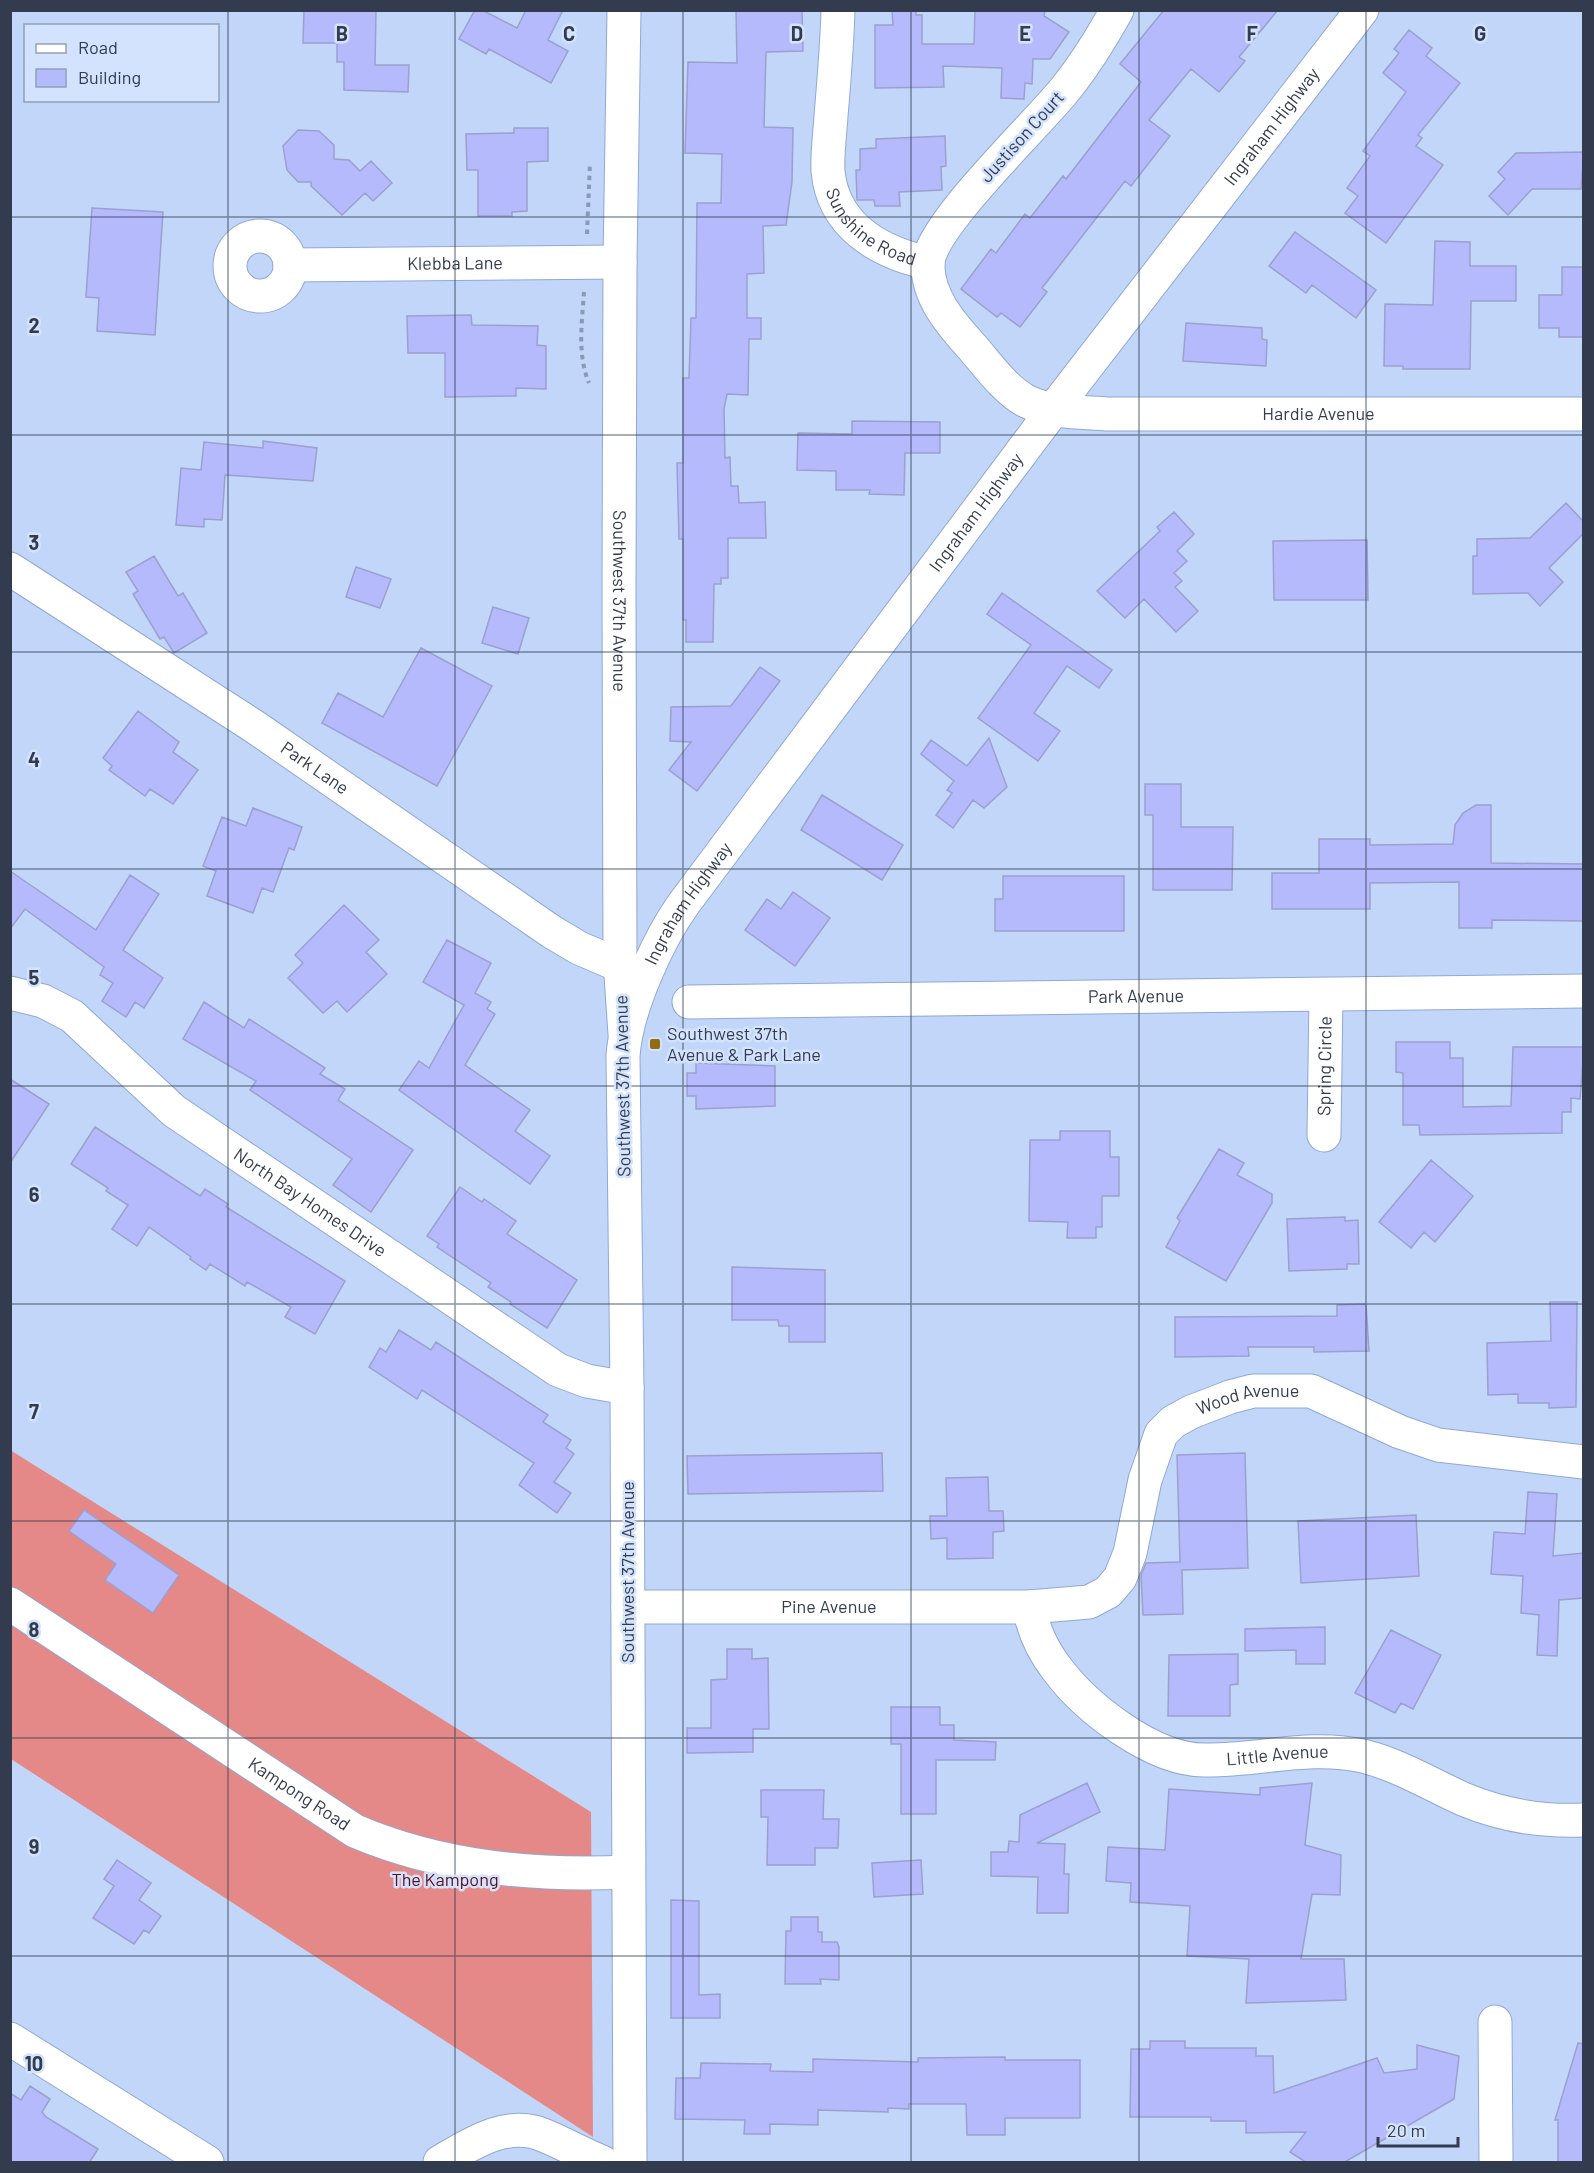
<svg xmlns="http://www.w3.org/2000/svg" width="1594" height="2173" viewBox="0 0 1594 2173" font-family="Barlow,sans-serif">
	<style>
		.garden { fill: #e48987 }
		.building { fill: #b5bafc; stroke: #9ca0ce; stroke-width: 1.5 }
		.lines { fill: none; stroke-linecap: round; stroke-linejoin: round }
		.minor-casing { stroke: #90a8d2; stroke-width: 35 }
		.major-casing { stroke: #90a8d2; stroke-width: 35 }
		.path { stroke: #899ab6; stroke-width: 4; stroke-dasharray: 4.5 4.5; stroke-linecap: butt }
		.minor { stroke: #fff; stroke-width: 33 }
		.major { stroke: #fff; stroke-width: 33 }
		.grid { fill: none; stroke: #323c4e; stroke-width: 1.5; stroke-opacity: 0.55 }
		.poi-dot { fill: #936b13; stroke: #d3e3fd; stroke-width: 2 }
		.labels { text-anchor: middle; stroke-width: 5; stroke-linejoin: round; paint-order: stroke }
		.street-label { font-size: 18px; fill: #323c4e; stroke: #d3e3fd }
		.poi-label { font-size: 18px; fill: #323c4e; stroke: #d3e3fd; text-anchor: start }
		.park-label { font-size: 18px; fill: #5e0e17; stroke: #d3e3fd }
		.grid-label { font-size: 20px; text-anchor: middle; font-weight: bold; fill: #323c4e; stroke: #d3e3fd; stroke-width: 5; stroke-linejoin: round; paint-order: stroke }
	</style>
	<rect width="100%" height="100%" fill="#c1d6f9"/>
	<path class="garden" d="M 10,1450 L 591,1812 L 593,2137 L 11,1759 Z"/>
	<path class="building" d="M 304,10 L 376,10 L 375,65 L 409,65 L 408,92 L 344,90 L 344,62 L 337,62 L 337,43 L 303,43 Z
		M 475,10 L 482,10 L 517,28 L 526,10 L 563,10 L 548,40 L 568,51 L 551,83 L 489,49 L 486,54 L 459,39 Z
		M 736,10 L 802,10 L 803,51 L 766,52 L 764,127 L 793,128 L 792,182 L 786,225 L 763,226 L 764,273 L 747,274 L 747,318 L 761,318 L 761,339 L 749,339 L 748,395 L 727,394 L 724,409 L 725,458 L 730,457 L 731,486 L 738,486 L 739,503 L 765,502 L 766,538 L 728,538 L 728,578 L 721,578 L 721,584 L 714,584 L 713,642 L 686,642 L 686,620 L 683,620 L 683,539 L 679,539 L 677,463 L 683,463 L 683,378 L 689,378 L 691,318 L 696,318 L 697,203 L 721,203 L 722,154 L 685,153 L 688,62 L 737,63 Z
		M 892,10 L 916,10 L 916,15 L 922,15 L 922,44 L 974,44 L 975,10 L 1045,10 L 1044,16 L 1069,32 L 1050,59 L 1033,59 L 1032,84 L 1025,83 L 1024,99 L 1001,98 L 1002,68 L 943,66 L 944,87 L 875,88 L 875,25 L 893,25 Z
		M 1164,10 L 1278,10 L 1239,57 L 1245,61 L 1219,92 L 1191,69 L 1149,120 L 1170,136 L 1131,186 L 1125,181 L 1042,288 L 1047,292 L 1020,327 L 1001,313 L 997,317 L 961,289 L 991,249 L 996,253 L 1025,214 L 1030,218 L 1063,176 L 1066,179 L 1141,82 L 1120,64 Z
		M 1409,30 L 1432,48 L 1426,56 L 1460,83 L 1418,135 L 1422,138 L 1416,146 L 1443,165 L 1386,243 L 1345,213 L 1358,196 L 1347,188 L 1370,156 L 1363,151 L 1406,92 L 1383,73 L 1399,53 L 1394,49 Z
		M 514,128 L 548,128 L 548,161 L 527,162 L 527,211 L 512,212 L 512,216 L 478,216 L 478,170 L 467,170 L 466,134 L 514,133 Z
		M 298,130 L 319,131 L 334,145 L 334,159 L 349,160 L 360,171 L 371,161 L 392,183 L 373,201 L 365,193 L 342,215 L 311,186 L 311,182 L 298,182 L 287,170 L 283,146 Z
		M 945,136 L 946,166 L 941,167 L 942,190 L 899,192 L 900,206 L 875,206 L 874,200 L 857,200 L 856,170 L 860,170 L 860,149 L 876,148 L 876,139 Z
		M 1584,152 L 1581,189 L 1532,189 L 1508,215 L 1489,196 L 1505,179 L 1498,172 L 1516,153 Z
		M 92,208 L 163,212 L 155,335 L 97,331 L 99,298 L 86,297 Z
		M 1295,232 L 1376,290 L 1356,318 L 1312,285 L 1306,293 L 1269,266 Z
		M 1435,241 L 1470,242 L 1470,266 L 1516,266 L 1516,301 L 1471,301 L 1470,369 L 1403,369 L 1403,366 L 1384,366 L 1385,304 L 1433,305 Z
		M 1562,267 L 1584,267 L 1584,337 L 1559,337 L 1559,328 L 1539,328 L 1539,295 L 1562,295 Z
		M 471,315 L 472,325 L 538,326 L 537,345 L 546,346 L 546,389 L 516,388 L 516,396 L 445,397 L 445,353 L 408,353 L 407,316 Z
		M 1186,323 L 1262,328 L 1262,339 L 1267,340 L 1266,366 L 1183,361 Z
		M 852,421 L 940,422 L 940,453 L 905,453 L 904,495 L 869,494 L 870,490 L 836,490 L 836,471 L 797,470 L 798,433 L 852,434 Z
		M 263,441 L 317,448 L 313,481 L 225,475 L 222,520 L 204,519 L 204,527 L 176,525 L 181,468 L 201,470 L 204,442 L 263,448 Z
		M 1566,503 L 1584,522 L 1584,533 L 1549,568 L 1563,582 L 1540,606 L 1528,593 L 1473,594 L 1473,556 L 1477,556 L 1477,539 L 1530,538 Z
		M 1174,512 L 1194,534 L 1177,551 L 1187,561 L 1174,573 L 1182,581 L 1175,587 L 1198,611 L 1176,632 L 1144,599 L 1125,618 L 1097,591 L 1160,531 L 1157,527 Z
		M 1367,540 L 1368,600 L 1274,600 L 1273,541 Z
		M 154,556 L 178,596 L 183,593 L 207,633 L 174,653 L 164,637 L 160,639 L 133,594 L 138,591 L 126,572 Z
		M 356,567 L 391,579 L 380,608 L 346,597 Z
		M 1002,593 L 1112,670 L 1099,688 L 1067,666 L 1034,713 L 1060,731 L 1038,761 L 978,718 L 1031,645 L 987,614 Z
		M 493,607 L 529,618 L 518,654 L 482,643 Z
		M 421,648 L 492,686 L 437,786 L 322,723 L 338,693 L 383,717 Z
		M 760,667 L 780,681 L 697,791 L 669,770 L 691,742 L 670,741 L 671,707 L 731,706 Z
		M 138,711 L 179,742 L 173,752 L 198,770 L 173,804 L 150,789 L 145,796 L 109,770 L 112,766 L 103,758 Z
		M 989,738 L 1007,787 L 984,808 L 973,800 L 953,828 L 936,815 L 952,793 L 947,790 L 954,781 L 921,754 L 931,740 L 967,766 Z
		M 1145,784 L 1181,784 L 1181,827 L 1233,827 L 1232,890 L 1153,890 L 1153,815 L 1145,815 Z
		M 822,795 L 903,845 L 882,880 L 801,830 Z
		M 1476,805 L 1491,805 L 1491,863 L 1584,864 L 1584,921 L 1492,920 L 1492,928 L 1459,928 L 1459,882 L 1370,883 L 1370,909 L 1272,909 L 1272,873 L 1319,873 L 1319,839 L 1370,839 L 1370,845 L 1453,844 L 1455,825 L 1463,813 Z
		M 253,808 L 302,827 L 294,850 L 289,848 L 273,892 L 262,888 L 253,913 L 207,896 L 216,871 L 203,866 L 222,817 L 246,826 Z
		M 10,871 L 96,930 L 130,875 L 159,894 L 123,950 L 163,978 L 144,1008 L 135,1002 L 126,1017 L 102,1001 L 113,983 L 100,975 L 104,967 L 25,909 L 10,929 Z
		M 1003,876 L 1124,876 L 1124,931 L 995,931 L 995,899 L 1003,899 Z
		M 793,892 L 830,918 L 795,966 L 745,930 L 767,899 L 781,909 Z
		M 344,905 L 379,940 L 366,952 L 387,974 L 347,1012 L 337,1001 L 323,1013 L 288,978 L 303,963 L 295,955 Z
		M 447,940 L 491,963 L 475,993 L 491,1002 L 487,1009 L 495,1014 L 465,1065 L 530,1110 L 515,1131 L 550,1156 L 530,1184 L 399,1090 L 419,1061 L 429,1068 L 464,1005 L 423,982 Z
		M 204,1002 L 244,1028 L 249,1019 L 325,1068 L 320,1074 L 345,1089 L 338,1100 L 413,1150 L 371,1212 L 333,1185 L 352,1159 L 250,1090 L 256,1081 L 183,1039 Z
		M 1396,1042 L 1450,1042 L 1450,1058 L 1463,1058 L 1463,1107 L 1511,1106 L 1513,1047 L 1584,1047 L 1580,1099 L 1571,1098 L 1571,1112 L 1562,1112 L 1562,1133 L 1420,1135 L 1419,1125 L 1403,1125 L 1403,1073 L 1396,1072 Z
		M 696,1063 L 775,1066 L 775,1106 L 696,1109 L 696,1096 L 687,1096 L 687,1073 L 696,1073 Z
		M 10,1079 L 49,1104 L 10,1163 Z
		M 95,1127 L 200,1196 L 205,1189 L 228,1204 L 226,1207 L 345,1281 L 315,1334 L 285,1317 L 291,1307 L 247,1282 L 245,1286 L 210,1264 L 206,1270 L 190,1259 L 191,1257 L 149,1227 L 137,1246 L 112,1229 L 128,1205 L 106,1191 L 108,1188 L 71,1164 Z
		M 1060,1131 L 1110,1131 L 1110,1157 L 1119,1157 L 1119,1196 L 1102,1196 L 1102,1227 L 1096,1227 L 1096,1238 L 1067,1238 L 1068,1222 L 1029,1221 L 1030,1140 L 1060,1140 Z
		M 1219,1149 L 1244,1163 L 1237,1175 L 1272,1194 L 1272,1203 L 1226,1281 L 1166,1247 L 1180,1221 L 1177,1218 Z
		M 1431,1160 L 1473,1196 L 1435,1242 L 1424,1232 L 1411,1248 L 1379,1222 Z
		M 460,1187 L 482,1202 L 484,1199 L 516,1221 L 507,1234 L 577,1280 L 547,1328 L 510,1304 L 511,1302 L 488,1287 L 491,1283 L 437,1247 L 439,1244 L 427,1236 Z
		M 1345,1217 L 1345,1221 L 1358,1220 L 1359,1264 L 1347,1264 L 1347,1269 L 1289,1271 L 1287,1219 Z
		M 732,1267 L 825,1270 L 825,1342 L 789,1342 L 789,1326 L 779,1326 L 778,1320 L 732,1320 Z
		M 1550,1302 L 1577,1302 L 1576,1407 L 1549,1408 L 1549,1403 L 1518,1403 L 1518,1394 L 1488,1395 L 1487,1343 L 1551,1341 Z
		M 1366,1304 L 1369,1351 L 1314,1352 L 1314,1347 L 1248,1347 L 1249,1356 L 1175,1357 L 1175,1317 L 1337,1316 L 1337,1305 Z
		M 399,1330 L 431,1350 L 436,1342 L 548,1415 L 543,1422 L 571,1440 L 566,1448 L 574,1454 L 554,1482 L 571,1493 L 557,1513 L 519,1485 L 534,1463 L 422,1390 L 417,1399 L 369,1367 L 380,1348 L 386,1352 Z
		M 882,1453 L 883,1491 L 688,1494 L 687,1456 Z
		M 1245,1453 L 1248,1568 L 1182,1570 L 1183,1614 L 1143,1615 L 1141,1575 L 1146,1563 L 1180,1562 L 1177,1455 Z
		M 988,1477 L 989,1511 L 1003,1511 L 1004,1531 L 993,1532 L 993,1558 L 947,1559 L 947,1538 L 931,1539 L 930,1516 L 947,1516 L 946,1478 Z
		M 1528,1492 L 1557,1494 L 1553,1556 L 1584,1553 L 1584,1598 L 1559,1600 L 1557,1656 L 1537,1655 L 1539,1615 L 1521,1613 L 1523,1576 L 1491,1574 L 1494,1532 L 1525,1534 Z
		M 84,1510 L 179,1575 L 153,1613 L 105,1580 L 116,1564 L 69,1531 Z
		M 1416,1515 L 1419,1576 L 1301,1583 L 1298,1521 Z
		M 1325,1627 L 1325,1664 L 1296,1664 L 1296,1650 L 1245,1651 L 1245,1629 Z
		M 1391,1630 L 1441,1655 L 1413,1709 L 1401,1703 L 1395,1713 L 1355,1693 Z
		M 727,1649 L 752,1649 L 752,1659 L 768,1658 L 769,1729 L 753,1729 L 753,1752 L 687,1753 L 687,1728 L 711,1728 L 711,1680 L 727,1679 Z
		M 1238,1654 L 1238,1684 L 1230,1685 L 1230,1716 L 1168,1716 L 1169,1655 Z
		M 891,1707 L 940,1707 L 940,1725 L 954,1725 L 954,1740 L 996,1742 L 995,1760 L 936,1760 L 936,1814 L 901,1814 L 901,1744 L 891,1744 Z
		M 1087,1783 L 1100,1812 L 1037,1843 L 1065,1844 L 1064,1874 L 1069,1874 L 1068,1913 L 1037,1913 L 1038,1877 L 991,1876 L 991,1852 L 1008,1852 L 1009,1841 L 1019,1842 L 1020,1815 Z
		M 1312,1783 L 1305,1845 L 1341,1855 L 1340,1895 L 1312,1894 L 1301,1959 L 1344,1959 L 1346,2000 L 1246,2003 L 1249,1959 L 1187,1956 L 1190,1906 L 1130,1902 L 1131,1883 L 1106,1881 L 1108,1847 L 1165,1850 L 1169,1789 L 1260,1795 L 1260,1788 Z
		M 761,1790 L 824,1790 L 823,1819 L 839,1819 L 838,1848 L 815,1848 L 815,1865 L 767,1865 L 768,1817 L 761,1817 Z
		M 117,1860 L 151,1883 L 139,1900 L 161,1916 L 149,1933 L 144,1930 L 134,1944 L 93,1918 L 114,1886 L 104,1879 Z
		M 921,1860 L 923,1894 L 874,1897 L 872,1863 Z
		M 671,1900 L 699,1901 L 699,1995 L 720,1994 L 720,2018 L 671,2018 Z
		M 791,1917 L 818,1917 L 818,1932 L 822,1932 L 822,1942 L 837,1942 L 839,1947 L 839,1980 L 820,1979 L 821,1984 L 785,1984 L 786,1931 L 791,1931 Z
		M 1150,2041 L 1185,2041 L 1185,2048 L 1256,2048 L 1256,2056 L 1273,2056 L 1274,2093 L 1377,2058 L 1384,2073 L 1417,2069 L 1417,2045 L 1459,2056 L 1454,2099 L 1343,2163 L 1307,2163 L 1290,2152 L 1306,2132 L 1246,2133 L 1246,2121 L 1211,2121 L 1211,2117 L 1130,2117 L 1131,2049 L 1150,2049 Z
		M 1578,2043 L 1584,2044 L 1584,2163 L 1558,2163 L 1558,2120 L 1555,2120 Z
		M 1005,2057 L 1005,2060 L 1080,2060 L 1080,2118 L 1005,2118 L 1005,2135 L 967,2135 L 966,2104 L 909,2104 L 909,2109 L 888,2108 L 888,2112 L 818,2110 L 818,2125 L 770,2124 L 770,2134 L 744,2134 L 745,2120 L 675,2119 L 676,2078 L 700,2078 L 701,2063 L 771,2064 L 770,2071 L 813,2072 L 813,2059 L 918,2062 L 918,2058 Z
		M 30,2086 L 50,2099 L 42,2112 L 46,2117 L 98,2149 L 89,2163 L 10,2163 L 10,2093 L 21,2100 Z"/>
	<g class="lines">
		<defs>
			<g id="minor">
				<path id="s1" d="M 624,10 L 620,262 L 619,593 L 620,961 L 625,1034"/>
				<path id="s2" d="M 838,10 C 837,46 834,81 831,116 C 830,134 827,153 828,171 C 833,226 879,252 928,263"/>
				<path id="s3" d="M 1117,10 C 1102,37 1086,63 1067,87 C 1041,121 929,226 928,264 C 927,296 951,324 972,347 C 987,364 1005,390 1026,401 C 1050,413 1080,412 1107,414 L 1584,414"/>
				<circle cx="260" cy="266" r="30"/>
				<path id="s4" d="M 290,265 L 620,262"/>
				<path id="s5" d="M 10,569 L 255,727 L 552,932 L 579,948 L 621,966"/>
				<path id="s6" d="M 10,993 L 43,1001 L 72,1016 L 174,1111 L 558,1370 L 587,1381 L 627,1388"/>
				<path id="s7" d="M 689,1002 L 1584,991"/>
				<path id="s8" d="M 1324,1135 L 1326,995"/>
				<path id="s9" d="M 10,1604 L 355,1831 C 442,1868 534,1876 628,1872"/>
				<path id="s10" d="M 628,1607 L 1029,1607 L 1089,1602 L 1108,1592 L 1120,1578 L 1130,1553 L 1145,1480 L 1161,1434 L 1173,1422 L 1191,1412 L 1230,1397 L 1253,1391 L 1311,1391 L 1400,1432 L 1438,1445 L 1584,1462"/>
				<path id="s11" d="M 1029,1607 C 1033,1629 1043,1651 1057,1669 C 1086,1708 1153,1760 1204,1760 C 1258,1761 1309,1744 1363,1756 C 1399,1765 1430,1784 1463,1799 C 1501,1815 1542,1822 1584,1820"/>
				<path d="M 1495,2022 L 1496,2162"/>
				<path d="M 10,2039 L 207,2162"/>
				<path d="M 440,2162 C 471,2144 506,2120 543,2135 C 563,2143 582,2154 602,2162"/>
			</g>
			<g id="major">
				<path id="s12" d="M 630,2162 L 627,1388 L 623,1056 C 626,1010 658,939 685,902 L 1053,410 L 1362,10"/>
			</g>
		</defs>
		<use href="#minor" class="minor-casing"/>
		<use href="#major" class="major-casing"/>
		<path class="path" d="M 587,234 L 590,163
			M 584,292 C 582,322 577,355 589,383"/>
		<use href="#minor" class="minor"/>
		<use href="#major" class="major"/>
	</g>
	<path class="grid" d="M 228,10 L 228,2162M 455,10 L 455,2162M 683,10 L 683,2162M 911,10 L 911,2162M 1139,10 L 1139,2162M 1366,10 L 1366,2162M 10,217 L 1584,217M 10,435 L 1584,435M 10,652 L 1584,652M 10,869 L 1584,869M 10,1086 L 1584,1086M 10,1304 L 1584,1304M 10,1521 L 1584,1521M 10,1738 L 1584,1738M 10,1956 L 1584,1956"/>
	<rect class="poi-dot" x="649" y="1038" width="12" height="12" rx="3"/>
	<g class="labels">
		<g class="street-label">
			<text dy="6" stroke="none"><textPath href="#s12" startOffset="2246">Ingraham Highway</textPath></text>
			<text transform="translate(1022 137) rotate(-48)" y="6">Justison Court</text>
			<text dy="6" stroke="none"><textPath href="#s2" startOffset="237">Sunshine Road</textPath></text>
			<text dy="6" stroke="none"><textPath href="#s4" startOffset="165">Klebba Lane</textPath></text>
			<text dy="6" stroke="none"><textPath href="#s3" startOffset="786">Hardie Avenue</textPath></text>
			<text dy="6" stroke="none"><textPath href="#s12" startOffset="1760">Ingraham Highway</textPath></text>
			<text dy="6" stroke="none"><textPath href="#s1" startOffset="591">Southwest 37th Avenue</textPath></text>
			<text dy="6" stroke="none"><textPath href="#s5" startOffset="364">Park Lane</textPath></text>
			<text dy="6" stroke="none"><textPath href="#s12" startOffset="1274">Ingraham Highway</textPath></text>
			<text dy="6" stroke="none"><textPath href="#s7" startOffset="447">Park Avenue</textPath></text>
			<text dy="6" stroke="none"><textPath href="#s8" startOffset="69">Spring Circle</textPath></text>
			<text transform="translate(623 1086) rotate(-91)" y="6">Southwest 37th Avenue</text>
			<text dy="6" stroke="none"><textPath href="#s6" startOffset="370">North Bay Homes Drive</textPath></text>
			<text dy="6" stroke="none"><textPath href="#s10" startOffset="748">Wood Avenue</textPath></text>
			<text transform="translate(628 1572) rotate(-90)" y="6">Southwest 37th Avenue</text>
			<text dy="6" stroke="none"><textPath href="#s10" startOffset="201">Pine Avenue</textPath></text>
			<text dy="6" stroke="none"><textPath href="#s11" startOffset="320">Little Avenue</textPath></text>
			<text dy="6" stroke="none"><textPath href="#s9" startOffset="346">Kampong Road</textPath></text>
		</g>
		<g class="poi-label">
			<text x="667" y="1040">Southwest 37th<tspan x="667" dy="21">Avenue &amp; Park Lane</tspan></text>
		</g>
		<g class="park-label">
			<text x="445" y="1886">The Kampong</text>
		</g>
	</g>
	<g class="grid-label">
		<text x="342" y="41">B</text>
		<text x="569" y="41">C</text>
		<text x="797" y="41">D</text>
		<text x="1025" y="41">E</text>
		<text x="1252" y="41">F</text>
		<text x="1480" y="41">G</text>
		<text x="34" y="333">2</text>
		<text x="34" y="550">3</text>
		<text x="34" y="767">4</text>
		<text x="34" y="985">5</text>
		<text x="34" y="1202">6</text>
		<text x="34" y="1419">7</text>
		<text x="34" y="1637">8</text>
		<text x="34" y="1854">9</text>
		<text x="34" y="2071">10</text>
	</g>
	<rect width="1594" height="2173" fill="none" stroke="#323c4e" stroke-width="24"/>
	<rect x="24" y="24" width="195" height="78" fill="#d3e3fd" stroke="#93a0b7" stroke-width="1.5"/>
	<rect x="36" y="44" width="30" height="9" fill="#ffffff" stroke="#93a0b7" stroke-width="1.5"/>
	<text x="78" y="54" font-size="18" fill="#323c4e">Road</text>
	<rect x="36" y="69" width="30" height="18" fill="#b5bafc" stroke="#93a0b7" stroke-width="1.5"/>
	<text x="78" y="84" font-size="18" fill="#323c4e">Building</text>
	<path d="M1378 2137v9h80v-9" fill="none" stroke="#323c4e" stroke-width="3"/>
	<text x="1387" y="2137" font-size="18" fill="#323c4e" stroke="#d3e3fd" stroke-width="4.5" paint-order="stroke">20 m</text>
</svg>
